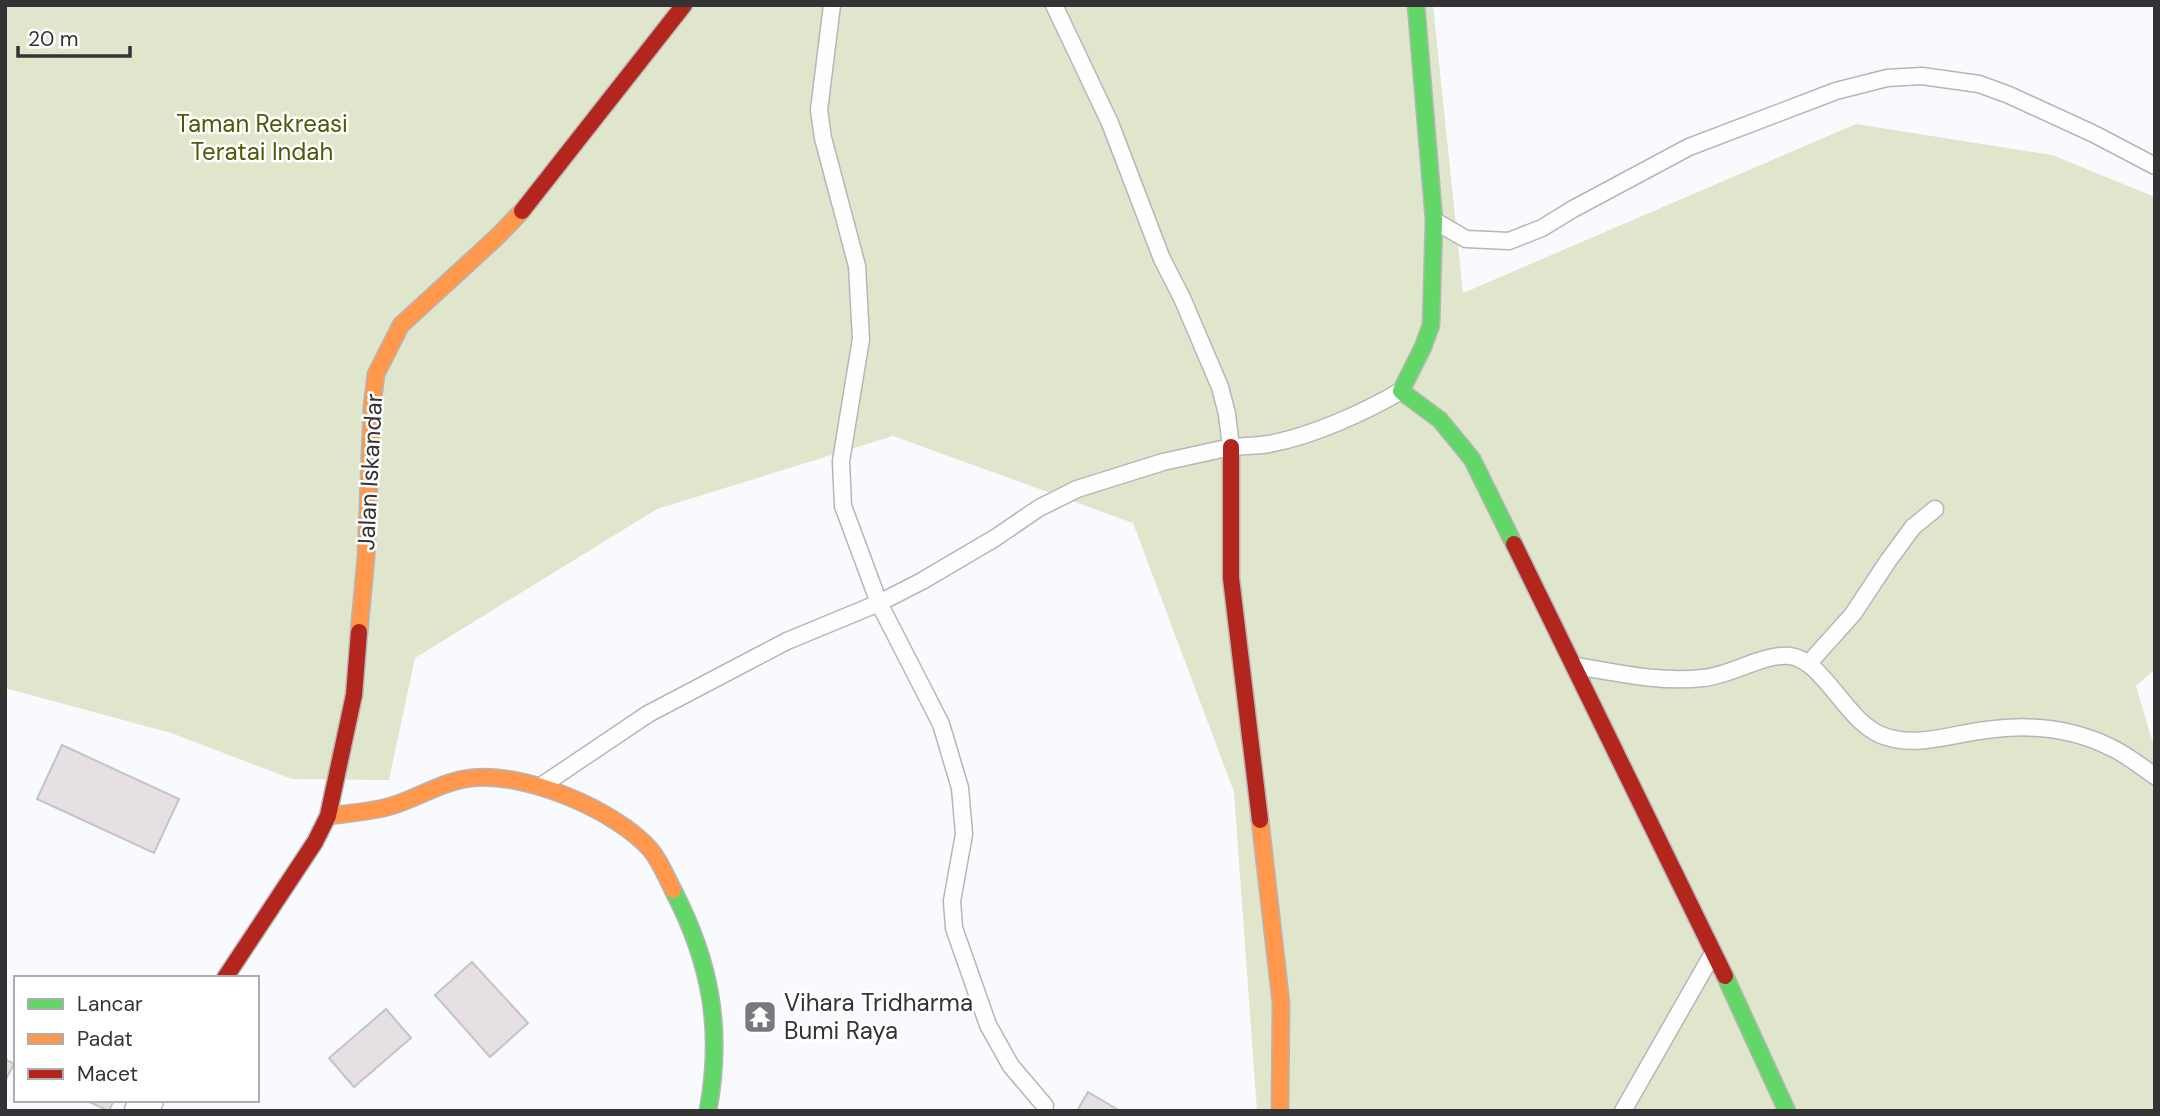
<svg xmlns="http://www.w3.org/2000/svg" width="2160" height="1116" viewBox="0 0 2160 1116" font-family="'DM Sans',sans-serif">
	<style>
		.green { fill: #dfe6cc }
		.building { fill: #e6dfe3; stroke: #c4c4c5; stroke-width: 2 }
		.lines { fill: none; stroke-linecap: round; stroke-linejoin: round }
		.lane-casing { stroke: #b6b6b9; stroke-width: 19 }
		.street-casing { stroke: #b6b6b9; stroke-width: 35 }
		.fast-casing { stroke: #b6b6b9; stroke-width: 19 }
		.slow-casing { stroke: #b6b6b9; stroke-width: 19 }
		.jam-casing { stroke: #b6b6b9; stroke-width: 19 }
		.lane { stroke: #fefeff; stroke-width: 16 }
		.street { stroke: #fefeff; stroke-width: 32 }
		.fast { stroke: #63d668; stroke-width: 16 }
		.slow { stroke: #ff974d; stroke-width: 16 }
		.jam { stroke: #b3261e; stroke-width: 16 }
		.labels { text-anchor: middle; stroke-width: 5; stroke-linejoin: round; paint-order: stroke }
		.park-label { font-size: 24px; fill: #4f5908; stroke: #fff }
		.street-label { font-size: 24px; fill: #333336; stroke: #fff }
		.poi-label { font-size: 24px; fill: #333336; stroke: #fff; text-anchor: start }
	</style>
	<rect width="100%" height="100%" fill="#f9fafd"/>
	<path class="green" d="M 5,5 L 1433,5 L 1463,293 L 1856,124 L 2052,155 L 2155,197 L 2155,669 L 2136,686 L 2155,750 L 2155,1111 L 1257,1111 L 1234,792 L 1133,523 L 893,436 L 657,509 L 415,658 L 389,780 L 292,779 L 171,733 L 5,688 Z"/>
	<path class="building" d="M 62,745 L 179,799 L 154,853 L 37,799 Z
		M 472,962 L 528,1023 L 490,1057 L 435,995 Z
		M 386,1009 L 411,1038 L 354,1087 L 329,1058 Z
		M 5,1059 L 14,1064 L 5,1081 Z
		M 1088,1092 L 1120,1111 L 1077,1111 Z
		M 85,1100 L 114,1100 L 109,1111 Z"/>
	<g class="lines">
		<defs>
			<path id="lane" d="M 832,5 L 819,110 L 823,138 L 857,266 L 861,339 L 841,461 L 843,506 L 879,603 L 941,724 L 960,788 L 964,834 L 952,901 L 954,928 L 988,1025 L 1011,1066 L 1045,1106
				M 1054,5 L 1110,123 L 1162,259 L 1182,298 L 1220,387 L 1227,414 L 1231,447 C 1243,446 1256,446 1269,444 C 1312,436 1363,413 1401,391
				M 1435,221 L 1466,239 L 1509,241 L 1542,228 L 1573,209 L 1689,147 L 1836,91 L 1887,78 L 1922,76 L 1979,84 L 2009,95 L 2094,134 L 2155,166
				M 1809,663 L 1853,614 L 1888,561 L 1913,527 L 1935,509
				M 1576,666 C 1619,673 1660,683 1703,678 C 1729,676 1765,653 1790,656 C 1823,660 1846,721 1881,735 C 1915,749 1951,734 1986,730 C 2028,724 2071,728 2110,747 C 2126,754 2140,766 2155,776
				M 544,784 L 648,714 L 787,641 L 879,603 L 922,581 L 995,538 L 1039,508 L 1077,489 L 1163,462 L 1231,447
				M 1623,1111 L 1712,955"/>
			<path id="street" d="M 141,1111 L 147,1100"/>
			<path id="fast" d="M 1416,5 L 1434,220 L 1431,325 L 1423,347 L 1401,391 L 1440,420 L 1472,459 L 1514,544
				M 673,890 C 711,963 723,1030 708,1111
				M 1725,976 L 1787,1111"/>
			<path id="slow" d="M 359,632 L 366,557 L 372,407 L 376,374 L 401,325 L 498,236 L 522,211
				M 328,816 C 349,813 371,812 391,806 C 418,798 443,781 471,778 C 525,772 614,809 650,849 C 660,861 666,876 673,890
				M 1260,820 L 1281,1003 L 1280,1111"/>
			<path id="jam" d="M 522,211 L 684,5
				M 1231,447 L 1231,578 L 1260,820
				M 1514,544 L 1725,976
				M 225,978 L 315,842 L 328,816 L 354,695 L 359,632"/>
		</defs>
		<use href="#lane" class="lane-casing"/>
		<use href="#street" class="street-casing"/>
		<use href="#fast" class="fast-casing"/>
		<use href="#slow" class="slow-casing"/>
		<use href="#jam" class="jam-casing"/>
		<use href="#lane" class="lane"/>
		<use href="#street" class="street"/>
		<use href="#fast" class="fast"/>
		<use href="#slow" class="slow"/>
		<use href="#jam" class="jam"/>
	</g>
	<defs>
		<symbol id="temple-square" viewBox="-11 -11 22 22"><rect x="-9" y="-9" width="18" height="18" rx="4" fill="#78797c" stroke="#fff"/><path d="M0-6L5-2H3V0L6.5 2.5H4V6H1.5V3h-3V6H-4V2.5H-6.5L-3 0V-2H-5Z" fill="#fff"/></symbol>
	</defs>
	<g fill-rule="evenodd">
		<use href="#temple-square" x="741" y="998" width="38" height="38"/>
	</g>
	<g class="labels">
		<g class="park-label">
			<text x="262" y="132">Taman Rekreasi<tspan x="262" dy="28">Teratai Indah</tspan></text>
		</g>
		<g class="street-label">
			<text transform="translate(370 472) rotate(-87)" y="8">Jalan Iskandar</text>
		</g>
		<g class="poi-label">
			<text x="784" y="1011">Vihara Tridharma<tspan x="784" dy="28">Bumi Raya</tspan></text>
		</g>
	</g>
	<rect width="2160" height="1116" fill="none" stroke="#333336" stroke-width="14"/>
	<rect x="14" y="976" width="245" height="126" fill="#ffffff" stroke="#adadaf" stroke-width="2"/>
	<rect x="28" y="999" width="35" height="10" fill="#63d668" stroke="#adadaf" stroke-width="2"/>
	<text x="77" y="1011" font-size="21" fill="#333336">Lancar</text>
	<rect x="28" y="1034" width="35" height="10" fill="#ff974d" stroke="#adadaf" stroke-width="2"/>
	<text x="77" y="1046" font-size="21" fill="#333336">Padat</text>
	<rect x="28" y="1069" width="35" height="10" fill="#b3261e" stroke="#adadaf" stroke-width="2"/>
	<text x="77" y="1081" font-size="21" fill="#333336">Macet</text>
	<path d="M18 46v10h112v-10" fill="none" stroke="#333336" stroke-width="3.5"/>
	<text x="28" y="46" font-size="21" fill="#333336" stroke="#ffffff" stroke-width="5" paint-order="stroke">20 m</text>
</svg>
